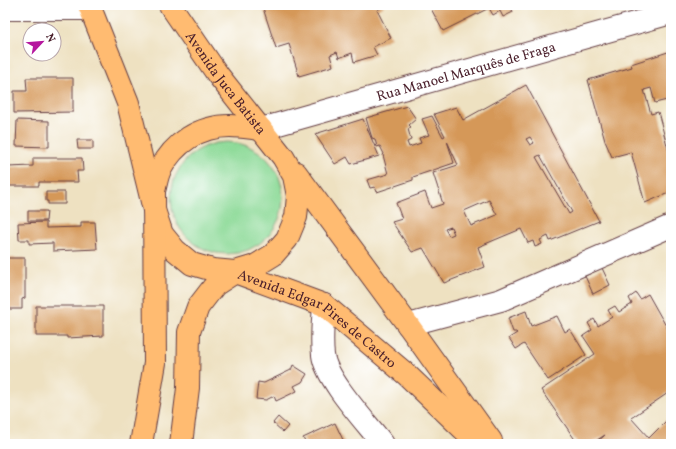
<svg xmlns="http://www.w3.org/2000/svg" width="676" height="449" viewBox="0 0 676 449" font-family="Vollkorn,serif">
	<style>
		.green { fill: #8dda98; stroke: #6c7c62 }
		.building { fill: #d59858; fill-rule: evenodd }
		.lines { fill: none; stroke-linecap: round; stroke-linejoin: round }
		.minor-casing { stroke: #633c42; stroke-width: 24 }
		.major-casing { stroke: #633c42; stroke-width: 24 }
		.minor { stroke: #fff; stroke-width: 22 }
		.major { stroke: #ffbb71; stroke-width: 22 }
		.labels { text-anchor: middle; stroke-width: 3; stroke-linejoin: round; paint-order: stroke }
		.street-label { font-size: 14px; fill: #4a1f2b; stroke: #fff }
	</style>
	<rect width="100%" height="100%" fill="#fff"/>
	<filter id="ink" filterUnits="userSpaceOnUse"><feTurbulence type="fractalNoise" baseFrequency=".025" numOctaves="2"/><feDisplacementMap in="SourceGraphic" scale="8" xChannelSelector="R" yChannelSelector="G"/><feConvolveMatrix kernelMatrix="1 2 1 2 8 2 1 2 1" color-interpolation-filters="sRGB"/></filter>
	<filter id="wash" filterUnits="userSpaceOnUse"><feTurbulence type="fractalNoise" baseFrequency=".012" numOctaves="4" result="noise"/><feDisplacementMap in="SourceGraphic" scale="16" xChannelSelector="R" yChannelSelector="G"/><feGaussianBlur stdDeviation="0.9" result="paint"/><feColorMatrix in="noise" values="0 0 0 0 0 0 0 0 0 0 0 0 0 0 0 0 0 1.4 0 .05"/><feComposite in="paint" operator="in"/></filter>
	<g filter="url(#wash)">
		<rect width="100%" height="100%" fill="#eee1c1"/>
		<path class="green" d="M171 198a56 56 0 1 1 112 0a56 56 0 1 1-112 0Z"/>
		<g id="blocks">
			<path class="building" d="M 262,5 L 383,5 L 384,6 L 377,10 L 391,38 L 373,47 L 377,55 L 354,62 L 352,53 L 339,58 L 337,52 L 330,55 L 333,66 L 299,76 L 289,44 L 276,48 Z
				M 429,5 L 510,5 L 513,12 L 503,17 L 500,11 L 493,15 L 489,8 L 443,31 Z
				M 671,51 L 671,99 L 655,103 L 651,88 L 644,90 L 651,114 L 658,112 L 671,160 L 671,192 L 645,203 L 631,152 L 612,157 L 605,141 L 588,80 L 632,67 L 631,64 Z
				M 26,78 L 73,78 L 73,112 L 14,113 L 14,91 L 27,91 Z
				M 526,85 L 599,221 L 550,241 L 548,236 L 540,240 L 542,244 L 535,247 L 533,241 L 528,243 L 521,229 L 478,247 L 485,267 L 444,283 L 423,248 L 412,252 L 392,222 L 402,219 L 396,203 L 425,192 L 431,208 L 443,204 L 433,173 L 458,165 L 447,141 L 454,163 L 413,177 L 413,180 L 377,192 L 375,187 L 370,188 L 367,180 L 388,174 L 383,155 L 384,154 L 380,146 L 377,147 L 375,139 L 372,138 L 366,118 L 407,106 L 416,119 L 409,125 L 411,127 L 408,129 L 411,140 L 407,142 L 409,147 L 421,143 L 419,138 L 429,135 L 422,119 L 432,116 L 443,137 L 445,136 L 434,114 L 456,107 L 463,120 ZM 530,137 L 534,143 L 530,145 L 526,139 ZM 540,155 L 572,212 L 569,214 L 536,157 ZM 489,200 L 497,215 L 471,226 L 464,211 ZM 451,227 L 454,234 L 449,236 L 445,229 Z
				M 363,119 L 379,156 L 351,164 L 347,157 L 335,164 L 315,134 Z
				M 17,120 L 49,121 L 49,147 L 16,146 Z
				M 77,140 L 93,140 L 93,149 L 78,149 Z
				M 33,158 L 82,158 L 83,171 L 77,171 L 78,182 L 39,182 L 39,186 L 7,186 L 6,223 L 5,223 L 5,159 L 8,159 L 8,167 L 33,166 Z
				M 46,192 L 65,192 L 65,204 L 48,204 L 48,201 L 46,201 Z
				M 28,211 L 47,211 L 46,221 L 28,221 Z
				M 46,222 L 46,228 L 81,227 L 81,222 L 95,222 L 97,249 L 53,251 L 53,243 L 29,244 L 29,240 L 19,240 L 18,223 Z
				M 5,258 L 25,258 L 25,298 L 22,299 L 22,309 L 5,309 Z
				M 602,268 L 610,285 L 593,294 L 585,276 Z
				M 636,293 L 640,299 L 648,294 L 671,335 L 671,391 L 631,418 L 649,438 L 671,416 L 671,444 L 595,444 L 605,435 L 591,444 L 578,444 L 541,390 L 595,354 L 583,336 L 592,330 L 588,323 L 594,319 L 598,326 L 612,317 L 608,310 L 615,306 L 619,312 L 632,304 L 629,298 Z
				M 36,306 L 103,306 L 103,336 L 67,338 L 67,336 L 36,336 Z
				M 526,311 L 531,326 L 557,316 L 565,332 L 570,329 L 586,355 L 548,380 L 524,344 L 516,349 L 509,338 L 517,333 L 516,332 L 513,332 L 508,318 Z
				M 293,365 L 307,374 L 302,382 L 294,386 L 297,391 L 276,401 L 274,396 L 266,400 L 256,399 L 258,382 L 264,383 L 291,370 Z
				M 278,417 L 288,426 L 283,432 L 273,423 Z
				M 335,423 L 345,444 L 306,444 L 303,438 Z"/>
		</g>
	</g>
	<g filter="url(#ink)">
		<use href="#blocks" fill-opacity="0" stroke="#633c42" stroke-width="1"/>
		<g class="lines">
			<defs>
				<g id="minor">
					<path d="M 5,9 L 91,9"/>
					<path id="s1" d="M 261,129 L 671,13"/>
					<path d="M 324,305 C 323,321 321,339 323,355 C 326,380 367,423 383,444"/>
					<path d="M 408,325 L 501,300 L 671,226"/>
				</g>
				<g id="major">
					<path id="s2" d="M 89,5 L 128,103 L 154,210 L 162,234 L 175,250 L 192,264 L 213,270 L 235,272 L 324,305 L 407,375 L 479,444"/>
					<path id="s3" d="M 170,5 L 218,75 L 283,157 L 294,176 L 298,196 L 296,217 L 287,239 L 273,255 L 255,266 L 235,272 L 215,285 L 198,307 L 189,332 L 188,388 L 181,444"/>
					<path d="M 296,173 L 408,325 L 491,441"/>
					<path d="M 141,444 L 155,363 L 154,191 C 156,184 157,176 160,170 C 174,143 199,126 230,126 C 240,126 251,128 261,129"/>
				</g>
			</defs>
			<use href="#minor" class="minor-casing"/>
			<use href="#major" class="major-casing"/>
			<use href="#minor" class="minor"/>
			<use href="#major" class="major"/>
		</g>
	</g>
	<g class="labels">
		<g class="street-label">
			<text dy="5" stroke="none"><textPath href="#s1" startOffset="213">Rua Manoel Marquês de Fraga</textPath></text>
			<text dy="5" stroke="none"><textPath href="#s3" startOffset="96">Avenida Juca Batista</textPath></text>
			<text dy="5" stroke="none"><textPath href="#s2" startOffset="423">Avenida Edgar Pires de Castro</textPath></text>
		</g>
	</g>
	<rect width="676" height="449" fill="none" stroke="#fff" stroke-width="20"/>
	<g transform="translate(42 42) rotate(64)"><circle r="19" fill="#ffffff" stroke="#b7a5aa"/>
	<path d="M0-3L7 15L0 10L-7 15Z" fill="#b5179e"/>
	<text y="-6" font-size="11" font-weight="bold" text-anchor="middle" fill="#4a1f2b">N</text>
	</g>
</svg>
